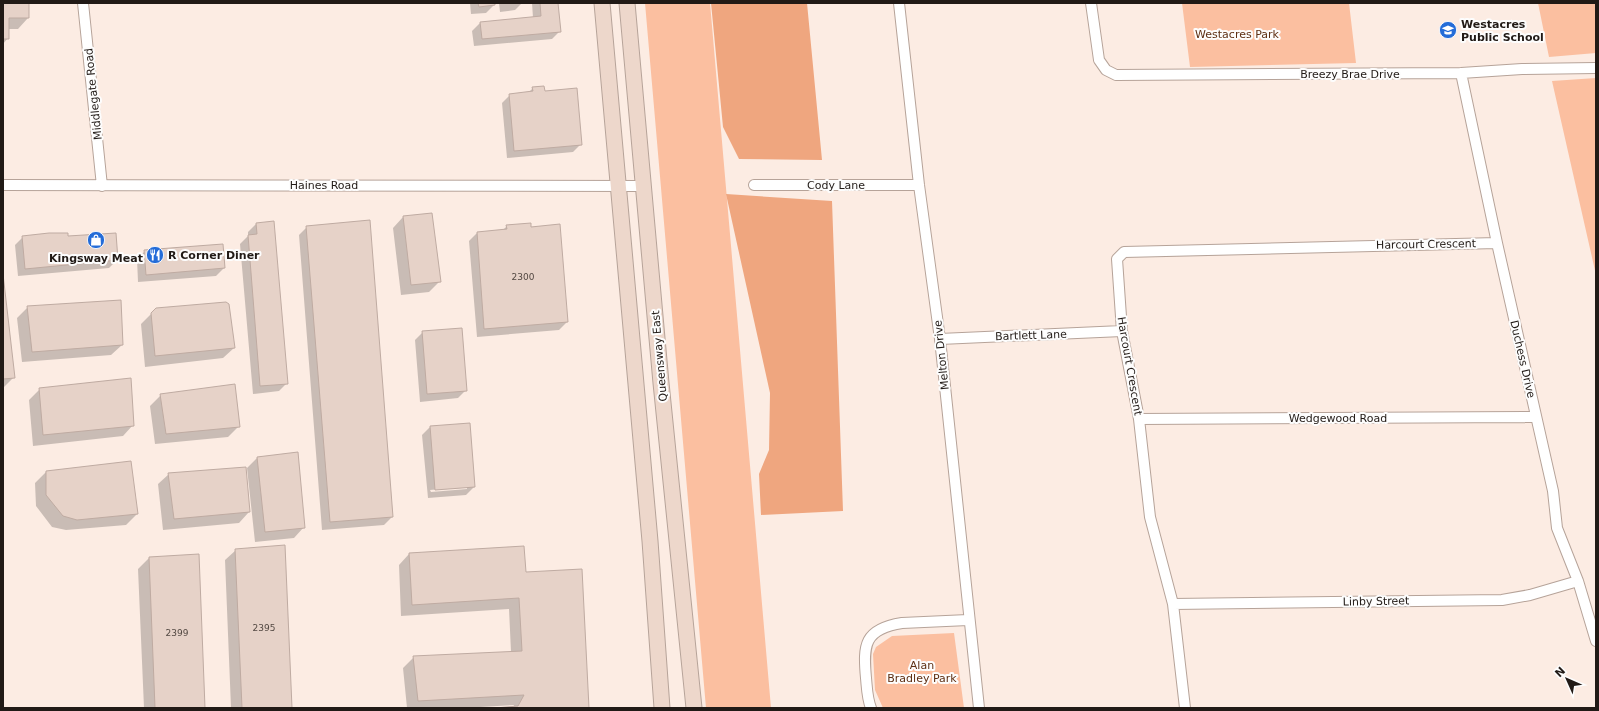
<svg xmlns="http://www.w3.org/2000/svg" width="1599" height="711" viewBox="0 0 1599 711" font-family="'DejaVu Sans',sans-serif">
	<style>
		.green { fill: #fbbfa0 }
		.forest { fill: #efa67f }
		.shadow { fill: #0003; fill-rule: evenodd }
		.building { fill: #e6d2c8; stroke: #bfaba2 }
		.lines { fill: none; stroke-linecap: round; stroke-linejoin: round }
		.street-casing { stroke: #b6a399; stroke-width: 12 }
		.secondary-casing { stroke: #b6a399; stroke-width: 17 }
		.street { stroke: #fff; stroke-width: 10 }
		.secondary { stroke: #edd7cb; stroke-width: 15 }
		.labels { text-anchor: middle; stroke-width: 4; stroke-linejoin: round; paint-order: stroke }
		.number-label { font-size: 9px; fill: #524842 }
		.poi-label { font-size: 11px; font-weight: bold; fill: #211a16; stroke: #fdfdfd; text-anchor: start }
		.park-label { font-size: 11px; fill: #5e2f13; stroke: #fdfdfd }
		.street-label { font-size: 11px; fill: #211a16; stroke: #fdfdfd }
	</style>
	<rect width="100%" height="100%" fill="#fcece3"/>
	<path class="green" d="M 645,3 L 710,3 L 771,708 L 706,708 Z
		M 1182,3 L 1349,3 L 1356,63 L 1190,67 Z
		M 1538,3 L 1596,3 L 1596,53 L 1549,57 Z
		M 1596,78 L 1596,275 L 1552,81 Z
		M 954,633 L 964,708 L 883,708 L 875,690 L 873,654 L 876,647 L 892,636 Z"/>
	<path class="forest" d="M 711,3 L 807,3 L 822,160 L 739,159 L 723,127 Z
		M 726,194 L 832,201 L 843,511 L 761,515 L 759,474 L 769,450 L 770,393 Z"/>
	<path class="shadow" d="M 3,3 L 28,3 L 28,18 L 18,29 L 8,29 L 8,38 L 3,44 Z
		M 470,3 L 494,3 L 494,5 L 486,13 L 471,14 Z
		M 499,3 L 522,3 L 515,10 L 500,12 Z
		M 532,3 L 557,3 L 560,31 L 552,39 L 474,46 L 472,31 L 480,23 L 533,18 Z
		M 533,88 L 544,92 L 581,144 L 573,152 L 507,158 L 502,103 L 510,95 L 528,93 Z
		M 403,217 L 439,282 L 429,292 L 401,295 L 393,228 Z
		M 273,222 L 287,383 L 279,391 L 253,394 L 240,244 L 248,236 L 248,232 L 256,224 Z
		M 507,226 L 530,228 L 567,322 L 559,330 L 477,337 L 469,241 L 477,233 L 503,230 Z
		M 307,227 L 392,517 L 384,525 L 322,530 L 299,235 Z
		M 23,237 L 117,260 L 109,268 L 18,276 L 15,245 Z
		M 145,251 L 224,268 L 216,276 L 138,282 L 137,259 Z
		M 3,283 L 14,377 L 3,388 Z
		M 28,307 L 122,345 L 111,355 L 22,362 L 17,318 Z
		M 156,309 L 234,348 L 223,358 L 145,367 L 141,324 Z
		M 423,332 L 466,390 L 458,398 L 420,402 L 415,340 Z
		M 40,389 L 133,425 L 123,436 L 33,446 L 29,400 Z
		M 161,395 L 239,426 L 228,437 L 155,444 L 150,406 Z
		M 430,427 L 474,487 L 466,495 L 428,498 L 422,435 ZM 467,487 L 467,489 L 431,492 L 430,490 Z
		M 258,457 L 304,527 L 294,538 L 255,542 L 247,468 Z
		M 46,472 L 137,514 L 126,525 L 66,530 L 52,527 L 36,506 L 35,483 Z
		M 169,474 L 249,512 L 239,523 L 163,530 L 158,484 Z
		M 236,550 L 291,708 L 231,708 L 225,560 Z
		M 409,554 L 525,573 L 588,708 L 510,708 L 513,708 L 514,705 L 464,708 L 407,708 L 403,668 L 414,657 L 511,652 L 509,609 L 401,616 L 399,565 Z
		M 149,558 L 204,708 L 144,708 L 138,569 Z"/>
	<path class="building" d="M 3,3 L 29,3 L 29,18 L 9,18 L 9,39 L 3,39 Z
		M 478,3 L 495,3 L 495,5 L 479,7 Z
		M 540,3 L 558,3 L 561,32 L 482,39 L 480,22 L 541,16 Z
		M 544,86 L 545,91 L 577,88 L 582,145 L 514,151 L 509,94 L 533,91 L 532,87 Z
		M 432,213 L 441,282 L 411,285 L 403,216 Z
		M 370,220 L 393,517 L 330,522 L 306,226 Z
		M 274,221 L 288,384 L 260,386 L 248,235 L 257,234 L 256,223 Z
		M 531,223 L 531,227 L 560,224 L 568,322 L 484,329 L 477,232 L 507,229 L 506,225 Z
		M 49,233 L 68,233 L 68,236 L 116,233 L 118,260 L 25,269 L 22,236 Z
		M 223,244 L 225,268 L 146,275 L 144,250 Z
		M 3,274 L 15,378 L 3,379 Z
		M 121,300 L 123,345 L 32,352 L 27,306 Z
		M 226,302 L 229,304 L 235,348 L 155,356 L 151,313 L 156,308 Z
		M 462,328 L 467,391 L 427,394 L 422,331 Z
		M 131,378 L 134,426 L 43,435 L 39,388 Z
		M 235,384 L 240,427 L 166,434 L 160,394 Z
		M 470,423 L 475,487 L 435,490 L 430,426 Z
		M 298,452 L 305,528 L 265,532 L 257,457 Z
		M 131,461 L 138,514 L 77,520 L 63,516 L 46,495 L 46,471 Z
		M 246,467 L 250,512 L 174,519 L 168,473 Z
		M 285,545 L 292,708 L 242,708 L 235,549 Z
		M 524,546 L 526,572 L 582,569 L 589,708 L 495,708 L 518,706 L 524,695 L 418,701 L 413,656 L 522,651 L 519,598 L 412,605 L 409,553 Z
		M 199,554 L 205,708 L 155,708 L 149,557 Z"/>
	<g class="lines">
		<defs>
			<path id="street" d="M 83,3 L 102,186
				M 899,3 L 919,185 L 940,339 L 979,708
				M 1091,3 L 1099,60 L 1106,70 L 1116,75 L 1461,73 L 1522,69 L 1596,68
				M 1461,73 L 1497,243 L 1553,491 L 1557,528 L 1578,581 L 1596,641
				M 3,185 L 644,186
				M 754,185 L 919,185
				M 940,339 L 1122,331
				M 1139,419 L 1536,417
				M 1173,604 L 1502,600 L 1530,595 L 1578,581
				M 871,708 C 867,698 867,688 866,678 C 863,645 864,629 902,623 L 968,620
				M 1185,708 L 1173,604 L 1150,517 L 1139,419 L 1122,331 L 1117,259 L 1124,252 L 1497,243"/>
			<path id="secondary" d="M 602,3 L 650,541 L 662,708
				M 627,3 L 661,383 L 694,708"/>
		</defs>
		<use href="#street" class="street-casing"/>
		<use href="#secondary" class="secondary-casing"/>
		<use href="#street" class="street"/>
		<use href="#secondary" class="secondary"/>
	</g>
	<defs>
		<symbol id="school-disc" viewBox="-11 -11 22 22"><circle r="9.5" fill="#246cd8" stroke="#fdfdfd"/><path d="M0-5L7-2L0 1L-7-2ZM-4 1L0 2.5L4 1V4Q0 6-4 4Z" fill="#fff"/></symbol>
		<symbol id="shop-disc" viewBox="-11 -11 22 22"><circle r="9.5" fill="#246cd8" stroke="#fdfdfd"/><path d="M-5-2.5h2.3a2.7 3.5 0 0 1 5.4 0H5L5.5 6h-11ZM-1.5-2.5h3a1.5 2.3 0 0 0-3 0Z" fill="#fff"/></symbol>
		<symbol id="restaurant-disc" viewBox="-11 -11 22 22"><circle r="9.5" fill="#246cd8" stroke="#fdfdfd"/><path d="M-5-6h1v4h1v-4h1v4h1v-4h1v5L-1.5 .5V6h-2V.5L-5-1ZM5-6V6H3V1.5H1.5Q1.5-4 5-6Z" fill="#fff"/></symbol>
	</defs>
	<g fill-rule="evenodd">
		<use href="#school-disc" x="1438" y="20" width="20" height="20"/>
		<use href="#shop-disc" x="86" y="230" width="20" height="20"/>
		<use href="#restaurant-disc" x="145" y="245" width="20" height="20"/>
	</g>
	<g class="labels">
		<g class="number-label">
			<text x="523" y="280">2300</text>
			<text x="264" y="631">2395</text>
			<text x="177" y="636">2399</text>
		</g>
		<g class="poi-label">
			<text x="1461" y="28">Westacres<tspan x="1461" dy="13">Public School</tspan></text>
			<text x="168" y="259">R Corner Diner</text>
			<text x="96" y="262" text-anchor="middle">Kingsway Meat</text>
		</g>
		<g class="park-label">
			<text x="1237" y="38">Westacres Park</text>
			<text x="922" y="669">Alan<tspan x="922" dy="13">Bradley Park</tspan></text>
		</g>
		<g class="street-label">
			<text x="1350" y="78">Breezy Brae Drive</text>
			<text transform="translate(93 94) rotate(-96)" y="4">Middlegate Road</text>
			<text x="324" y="189">Haines Road</text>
			<text x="836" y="189">Cody Lane</text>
			<text transform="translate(1426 244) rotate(-1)" y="4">Harcourt Crescent</text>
			<text transform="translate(1031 335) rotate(-2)" y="4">Bartlett Lane</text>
			<text transform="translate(941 355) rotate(-96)" y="4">Melton Drive</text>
			<text transform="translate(659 356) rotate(-95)" y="4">Queensway East</text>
			<text transform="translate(1523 359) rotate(77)" y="4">Duchess Drive</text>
			<text transform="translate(1130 366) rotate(80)" y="4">Harcourt Crescent</text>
			<text x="1338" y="422">Wedgewood Road</text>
			<text transform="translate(1376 601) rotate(-1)" y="4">Linby Street</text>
		</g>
	</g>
	<rect width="1599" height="711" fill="none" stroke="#211a16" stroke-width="8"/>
	<g transform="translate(1567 679) rotate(315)" stroke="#fdfdfd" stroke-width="3" paint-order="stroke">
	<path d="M0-3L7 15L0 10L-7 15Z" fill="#211a16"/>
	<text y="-6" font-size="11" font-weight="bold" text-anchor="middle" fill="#211a16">N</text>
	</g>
</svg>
